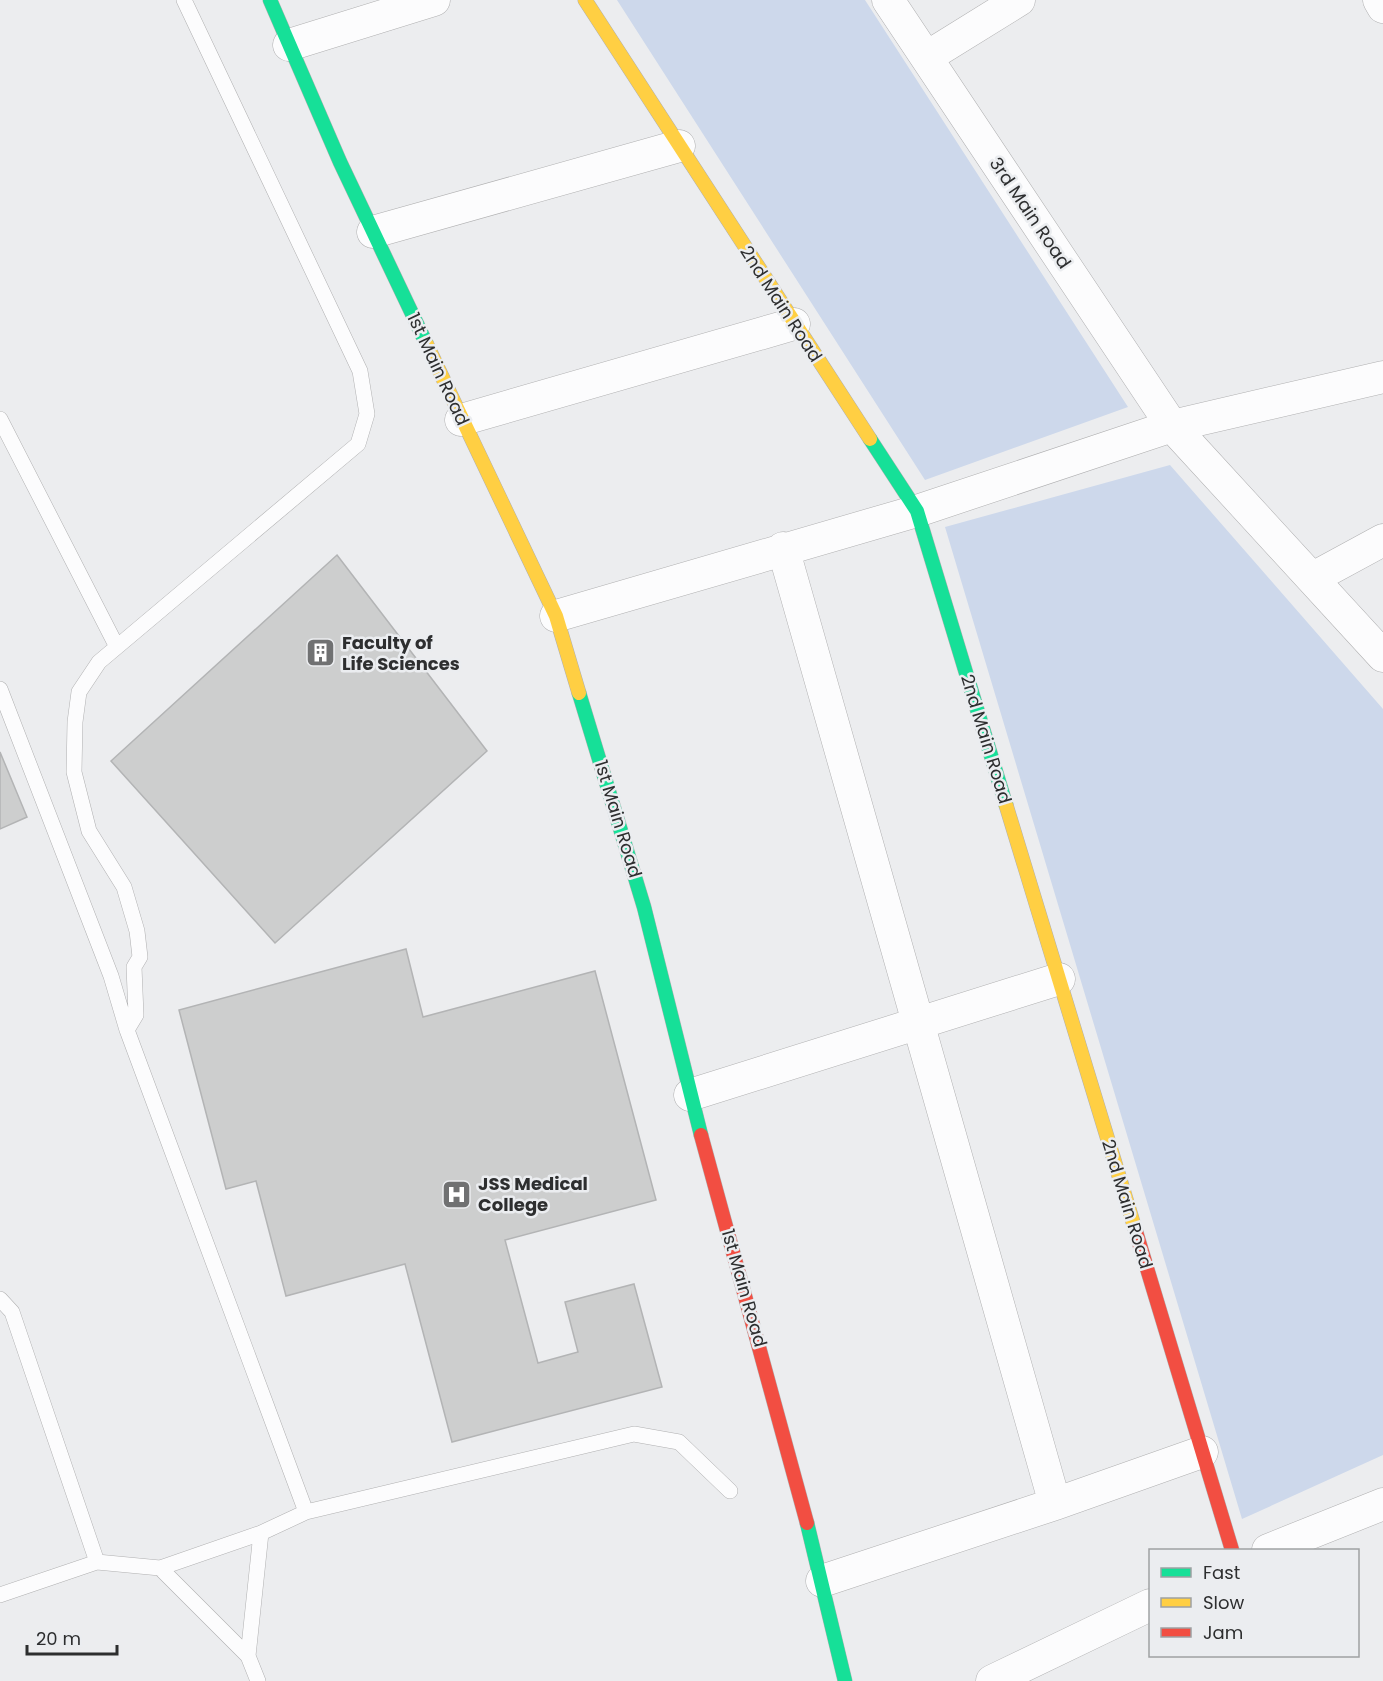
<svg xmlns="http://www.w3.org/2000/svg" width="1383" height="1681" viewBox="0 0 1383 1681" font-family="Poppins,sans-serif">
	<style>
		.green { fill: #cdd8eb }
		.building { fill: #cdcece; stroke: #b3b4b5; stroke-width: 1.5 }
		.lines { fill: none; stroke-linecap: round; stroke-linejoin: round }
		.lane-casing { stroke: #b0b0b1; stroke-width: 16 }
		.street-casing { stroke: #b0b0b1; stroke-width: 33 }
		.fast-casing { stroke: #b0b0b1; stroke-width: 15 }
		.slow-casing { stroke: #b0b0b1; stroke-width: 15 }
		.jam-casing { stroke: #b0b0b1; stroke-width: 15 }
		.lane { stroke: #fcfcfd; stroke-width: 15 }
		.street { stroke: #fcfcfd; stroke-width: 32 }
		.fast { stroke: #16e098; stroke-width: 14 }
		.slow { stroke: #ffcf43; stroke-width: 14 }
		.jam { stroke: #f24e42; stroke-width: 14 }
		.labels { text-anchor: middle; stroke-width: 5; stroke-linejoin: round; paint-order: stroke }
		.street-label { font-size: 18px; fill: #2d2e2f; stroke: #ebedf0 }
		.poi-label { font-size: 18px; font-weight: bold; fill: #2d2e2f; stroke: #ebedf0; text-anchor: start }
	</style>
	<rect width="100%" height="100%" fill="#ecedef"/>
	<path class="green" d="M 617,0 L 865,0 L 1128,407 L 925,480 Z
		M 1170,465 L 1383,709 L 1383,1455 L 1242,1519 L 945,527 Z"/>
	<path class="building" d="M 337,555 L 487,751 L 275,943 L 111,761 Z
		M 0,752 L 27,817 L 0,829 Z
		M 406,949 L 423,1017 L 595,971 L 656,1200 L 505,1240 L 538,1363 L 578,1352 L 565,1302 L 634,1284 L 662,1387 L 452,1442 L 405,1264 L 286,1296 L 256,1181 L 226,1189 L 179,1010 Z"/>
	<g class="lines">
		<defs>
			<path id="lane" d="M 0,419 L 117,647
				M 0,689 L 111,976 L 127,1030 L 306,1512 L 261,1533
				M 127,1030 L 136,1015 L 134,967 L 140,957 L 137,931 L 124,887 L 89,831 L 74,772 L 75,722 L 79,692 L 99,662 L 358,444 L 367,414 L 360,371 L 184,0
				M 0,1299 L 12,1312 L 97,1562 L 160,1568 L 261,1533 L 248,1656
				M 306,1512 L 634,1434 L 679,1442 L 730,1491
				M 160,1568 L 248,1656 L 258,1681
				M 0,1595 L 97,1562"/>
			<path id="street" d="M 888,0 L 1172,426 L 1383,656
				M 1379,0 L 1383,7
				M 289,45 L 434,0
				M 927,57 L 1019,0
				M 373,232 L 679,146
				M 461,420 L 794,324
				M 783,548 L 1055,1504
				M 1313,578 L 1383,540
				M 556,616 L 917,511 L 1172,426 L 1383,377
				M 690,1095 L 1059,979
				M 1268,1550 L 1383,1504
				M 822,1581 L 1055,1504 L 1202,1452
				M 992,1681 L 1150,1605"/>
			<path id="fast" d="M 270,0 L 340,162 L 426,343
				M 870,439 L 917,511 L 1006,805
				M 579,693 L 644,907 L 701,1135
				M 807,1523 L 845,1681"/>
			<path id="slow" d="M 585,0 L 870,439
				M 426,343 L 556,616 L 579,693
				M 1006,805 L 1136,1232"/>
			<path id="jam" d="M 701,1135 L 807,1523
				M 1136,1232 L 1232,1550"/>
		</defs>
		<use href="#lane" class="lane-casing"/>
		<use href="#street" class="street-casing"/>
		<use href="#fast" class="fast-casing"/>
		<use href="#slow" class="slow-casing"/>
		<use href="#jam" class="jam-casing"/>
		<use href="#lane" class="lane"/>
		<use href="#street" class="street"/>
		<use href="#fast" class="fast"/>
		<use href="#slow" class="slow"/>
		<use href="#jam" class="jam"/>
	</g>
	<defs>
		<symbol id="building-square" viewBox="-11 -11 22 22"><rect x="-9" y="-9" width="18" height="18" rx="4" fill="#707172" stroke="#ebedf0"/><path d="M-4-6H4V6H1V3H-1V6H-4ZM-2.5-4.3h1.7v1.8h-1.7ZM.8-4.3h1.7v1.8H.8ZM-2.5-1h1.7V.8h-1.7ZM.8-1h1.7V.8H.8Z" fill="#fff"/></symbol>
		<symbol id="hospital-square" viewBox="-11 -11 22 22"><rect x="-9" y="-9" width="18" height="18" rx="4" fill="#707172" stroke="#ebedf0"/><path d="M-5-5h3v3.5h4V-5h3V5h-3V1.5h-4V5h-3Z" fill="#fff"/></symbol>
	</defs>
	<g fill-rule="evenodd">
		<use href="#building-square" x="304" y="636" width="33" height="33"/>
		<use href="#hospital-square" x="440" y="1178" width="33" height="33"/>
	</g>
	<g class="labels">
		<g class="street-label">
			<text transform="translate(1030 213) rotate(56)" y="6">3rd Main Road</text>
			<text transform="translate(781 304) rotate(57)" y="6">2nd Main Road</text>
			<text transform="translate(438 369) rotate(65)" y="6">1st Main Road</text>
			<text transform="translate(986 739) rotate(73)" y="6">2nd Main Road</text>
			<text transform="translate(618 819) rotate(73)" y="6">1st Main Road</text>
			<text transform="translate(1127 1204) rotate(73)" y="6">2nd Main Road</text>
			<text transform="translate(744 1288) rotate(74)" y="6">1st Main Road</text>
		</g>
		<g class="poi-label">
			<text x="342" y="649">Faculty of<tspan x="342" dy="21">Life Sciences</tspan></text>
			<text x="478" y="1190">JSS Medical<tspan x="478" dy="21">College</tspan></text>
		</g>
	</g>
	<rect x="1149" y="1549" width="210" height="108" fill="#ebedf0" stroke="#9fa1a3" stroke-width="1.5"/>
	<rect x="1161" y="1568" width="30" height="9" fill="#16e098" stroke="#9fa1a3" stroke-width="1.5"/>
	<text x="1203" y="1579" font-size="18" fill="#2d2e2f">Fast</text>
	<rect x="1161" y="1598" width="30" height="9" fill="#ffcf43" stroke="#9fa1a3" stroke-width="1.5"/>
	<text x="1203" y="1609" font-size="18" fill="#2d2e2f">Slow</text>
	<rect x="1161" y="1628" width="30" height="9" fill="#f24e42" stroke="#9fa1a3" stroke-width="1.5"/>
	<text x="1203" y="1639" font-size="18" fill="#2d2e2f">Jam</text>
	<path d="M27 1645v9h90v-9" fill="none" stroke="#2d2e2f" stroke-width="3"/>
	<text x="36" y="1645" font-size="18" fill="#2d2e2f" stroke="#ebedf0" stroke-width="4.5" paint-order="stroke">20 m</text>
</svg>
